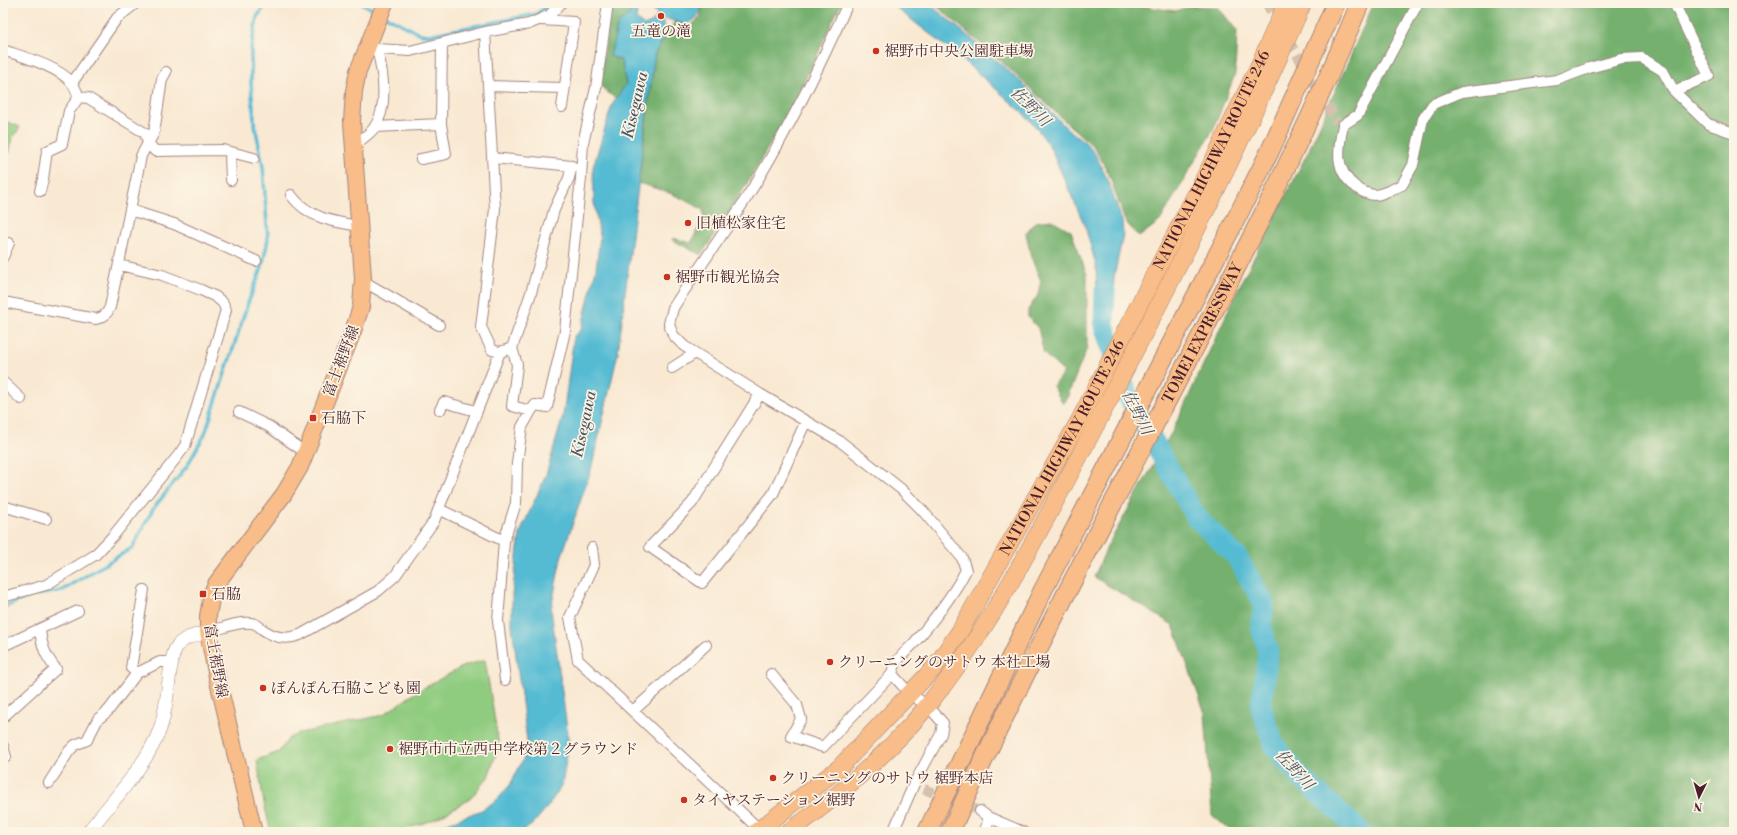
<svg xmlns="http://www.w3.org/2000/svg" width="1737" height="835" viewBox="0 0 1737 835" font-family="'Libre Bodoni','Noto Serif JP',serif">
	<style>
		.green { fill: #90cc80; stroke: #6d7656 }
		.forest { fill: #74b06e; stroke: #5f684c }
		.water { fill: #55bbd3; stroke: #506d7f }
		.lines { fill: none; stroke-linecap: round; stroke-linejoin: round }
		.stream { stroke: #55bbd3; stroke-width: 3.5 }
		.river { stroke: #55bbd3; stroke-width: 21 }
		.minor-tunnel { stroke: #d6c1b1; stroke-width: 10; stroke-dasharray: 10 5; stroke-linecap: butt }
		.minor-casing { stroke: #a2847f; stroke-width: 12 }
		.tertiary-casing { stroke: #a2847f; stroke-width: 14 }
		.primary-casing { stroke: #a2847f; stroke-width: 18 }
		.trunk-casing { stroke: #a2847f; stroke-width: 18 }
		.motorway-casing { stroke: #a2847f; stroke-width: 20 }
		.minor { stroke: #fff; stroke-width: 10 }
		.tertiary { stroke: #fff; stroke-width: 13 }
		.primary { stroke: #f8bd88; stroke-width: 16 }
		.trunk { stroke: #f8bd88; stroke-width: 17 }
		.motorway { stroke: #f8bd88; stroke-width: 18 }
		.poi-dot { fill: #c8321e; stroke: #fcf5e5; stroke-width: 1.5 }
		.labels { text-anchor: middle; stroke-width: 3.5; stroke-linejoin: round; paint-order: stroke }
		.poi-label { font-size: 15px; fill: #4a1f2b; stroke: #fcf5e5; text-anchor: start }
		.street-label { font-size: 15px; fill: #4a1f2b; stroke: #fcf5e5 }
		.water-label { font-size: 16px; font-style: italic; fill: #4e5666; stroke: #fcf5e5 }
	</style>
	<rect width="100%" height="100%" fill="#fcf5e5"/>
	<filter id="ink" filterUnits="userSpaceOnUse"><feTurbulence type="fractalNoise" baseFrequency=".025" numOctaves="2"/><feDisplacementMap in="SourceGraphic" scale="8" xChannelSelector="R" yChannelSelector="G"/><feConvolveMatrix kernelMatrix="1 2 1 2 8 2 1 2 1" color-interpolation-filters="sRGB"/></filter>
	<filter id="wash" filterUnits="userSpaceOnUse"><feTurbulence type="fractalNoise" baseFrequency=".012" numOctaves="4" result="noise"/><feDisplacementMap in="SourceGraphic" scale="16" xChannelSelector="R" yChannelSelector="G"/><feGaussianBlur stdDeviation="0.9" result="paint"/><feColorMatrix in="noise" values="0 0 0 0 0 0 0 0 0 0 0 0 0 0 0 0 0 1.4 0 .05"/><feComposite in="paint" operator="in"/></filter>
	<g filter="url(#wash)">
		<rect width="100%" height="100%" fill="#f9e9d3"/>
		<path class="green" d="M 3,120 L 20,127 L 16,134 L 12,137 L 10,151 L 3,163 Z
			M 485,660 L 499,746 L 488,777 L 470,799 L 435,819 L 397,832 L 271,832 L 264,803 L 257,760 L 279,752 L 289,738 L 300,733 L 383,715 L 418,691 L 464,666 Z"/>
		<path class="forest" d="M 612,3 L 632,3 L 630,14 L 618,25 L 615,59 L 621,60 L 626,84 L 616,99 L 606,91 L 599,84 Z
			M 703,3 L 842,3 C 829,26 820,51 808,74 C 776,136 740,198 701,255 L 672,240 L 673,238 L 691,243 L 704,216 L 703,210 C 680,196 664,190 638,183 L 655,53 L 675,21 L 690,27 L 700,17 Z
			M 933,3 L 1141,3 L 1141,6 L 1175,11 L 1193,6 L 1218,7 L 1237,31 L 1235,74 L 1214,128 L 1160,221 L 1139,237 L 1125,221 L 1109,174 L 1094,147 L 1068,124 L 1000,60 Z
			M 1374,3 L 1734,3 L 1734,832 L 1232,832 L 1212,815 L 1205,713 L 1173,625 L 1094,577 L 1108,545 L 1173,430 L 1241,283 L 1308,152 Z
			M 1052,220 L 1071,231 L 1087,275 L 1087,348 L 1066,400 L 1063,404 L 1053,386 L 1064,372 L 1044,354 L 1038,328 L 1028,317 L 1028,310 L 1038,295 L 1041,281 L 1031,257 L 1026,233 L 1035,222 Z"/>
		<path class="water" d="M 632,3 L 638,3 L 636,19 L 644,26 L 653,22 L 658,14 L 642,3 L 701,3 C 701,9 700,13 696,18 C 686,29 675,20 663,18 L 664,38 L 655,53 L 648,103 L 618,353 L 591,470 L 561,558 L 551,609 L 569,744 L 562,785 L 549,805 L 533,824 L 521,832 L 424,832 L 482,810 L 498,799 L 510,785 L 523,760 L 527,741 L 512,625 L 512,595 L 520,533 L 546,475 L 563,416 L 574,336 L 581,330 L 596,269 L 600,237 L 594,203 L 593,167 L 612,105 L 626,84 L 621,60 L 610,56 L 618,24 L 630,14 Z
			M 890,3 L 928,3 L 966,34 L 1023,84 L 1068,129 L 1086,143 L 1095,154 L 1107,178 L 1122,221 L 1123,234 L 1114,277 L 1113,296 L 1110,302 L 1109,318 L 1098,319 L 1096,265 L 1085,226 L 1049,145 L 1035,126 L 1020,110 L 958,56 Z"/>
		<g class="lines">
			<path class="stream" d="M 361,3 L 378,12
				M 385,16 L 421,34 L 429,35 L 537,14 L 551,3
				M 3,608 L 30,596 L 61,591 L 132,548 L 153,509 L 187,466 L 205,434 L 248,303 L 262,267 L 268,239 L 263,167 L 254,120 L 251,83 L 251,48 L 257,17 L 267,3"/>
			<path class="river" d="M 1105,291 L 1104,325 L 1127,394 L 1196,517 L 1237,557 L 1264,603 L 1261,626 L 1268,652 L 1261,707 L 1274,745 L 1301,778 L 1361,832"/>
		</g>
	</g>
	<g filter="url(#ink)">
		<g class="lines">
			<path class="minor-tunnel" d="M 1266,3 L 1337,122
				M 924,789 L 980,811"/>
			<defs>
				<path id="minor" d="M 848,3 C 821,64 791,124 757,181 C 731,224 700,265 673,308 L 669,324 L 673,335 L 684,346 L 760,394 L 841,442 L 901,489 L 923,511 L 962,558 L 966,570 C 954,594 932,622 915,642 C 906,652 894,660 892,674 L 910,694 L 928,706 L 943,723 L 941,734 L 914,784 L 893,832
					M 1418,3 L 1358,115 L 1343,125 C 1338,149 1334,171 1356,187 C 1361,191 1369,195 1376,195 C 1384,194 1394,188 1402,185 L 1413,165 L 1423,119 L 1433,104 L 1462,92 L 1557,80 L 1589,68 L 1622,59 L 1642,58 L 1663,71 L 1674,91 L 1708,124 L 1734,133
					M 541,20 L 574,22 L 562,107
					M 485,32 L 495,209 L 481,327 L 492,350 L 500,352 L 512,348 L 531,293 L 554,210 L 569,178 L 572,166 L 493,158
					M 369,44 L 377,49 L 410,51 L 485,32 L 529,24 L 550,15 L 561,3
					M 3,50 C 23,57 58,66 72,83 C 75,87 77,92 79,97
					M 166,72 L 162,79 L 154,133 L 148,143 L 155,151 L 223,150 L 254,158
					M 72,83 L 117,18 L 136,3
					M 488,86 L 564,88
					M 1674,91 L 1709,76 L 1674,3
					M 375,127 L 441,124
					M 353,146 C 360,140 369,135 374,128 C 389,107 383,72 377,49
					M 230,153 L 231,180
					M 421,159 L 446,154 L 441,124 L 442,43
					M 291,195 C 308,218 333,222 360,226
					M 130,210 L 174,224 L 256,261
					M 3,257 L 9,243
					M 363,281 L 439,325
					M 3,302 L 96,319 C 104,317 107,314 110,307 L 141,156 L 148,143 L 145,133 L 88,98 L 79,97 L 69,111 L 62,144 L 47,151 L 43,179 L 40,191
					M 512,348 L 517,365 L 512,406 L 531,411 L 535,405 L 547,407 L 565,331 L 581,178 L 583,143 L 596,88 L 608,3
					M 672,368 L 695,353
					M 3,382 L 21,399
					M 760,394 L 692,503 L 650,547 L 702,583 L 773,494 L 806,421
					M 440,410 L 444,402 L 476,411
					M 239,412 L 268,426 L 306,453
					M 3,506 L 46,519
					M 439,509 L 504,541 L 516,503 L 517,463 L 522,427 L 531,411
					M 504,541 L 498,621 L 505,680
					M 592,548 L 594,565 L 570,617 L 578,660 L 759,829
					M 144,590 L 131,668 L 137,673 L 160,662 L 172,662
					M 3,597 L 46,585 L 95,555 L 113,536 L 177,457 L 185,446 L 226,310 L 223,303 L 216,297 L 201,290 L 162,275 L 119,265
					M 208,632 C 221,629 238,621 251,623 C 255,623 259,626 262,629 C 275,638 286,640 300,635 L 378,591 L 395,576 L 434,521 L 500,352
					M 3,646 L 78,611
					M 771,674 L 797,705 L 801,719 L 791,736 L 823,747 L 892,674
					M 633,711 L 706,645
					M 3,717 L 56,669 C 45,655 42,647 40,630
					M 3,746 L 6,757
					M 49,783 L 69,751 L 75,745 L 87,740 L 98,719 L 108,711 L 137,673
					M 980,811 L 988,817 L 1023,832
					M 984,832 L 987,825 L 988,817"/>
				<path id="tertiary" d="M 88,832 C 112,801 147,765 160,729 C 166,711 168,690 170,671 C 172,664 172,654 176,648 C 182,637 197,635 208,632"/>
				<path id="primary" d="M 254,832 L 217,677 L 208,632 L 208,616 L 212,593 L 216,584 L 284,494 L 300,467 L 353,331 L 361,307 L 363,278 L 352,122 L 354,91 L 358,71 L 385,3"/>
				<g id="trunk">
					<path id="s1" d="M 756,832 L 839,768 L 935,667 L 960,631 L 1079,421 L 1217,153 L 1261,61 L 1286,3"/>
					<path d="M 789,832 C 837,797 890,752 928,705 C 976,646 1013,580 1049,513 C 1075,465 1100,417 1126,368 C 1188,248 1249,128 1303,3"/>
				</g>
				<g id="motorway">
					<path d="M 927,832 L 1043,590 L 1236,219 L 1270,151 L 1336,3"/>
					<path id="s2" d="M 950,832 C 1000,722 1055,614 1111,507 C 1198,341 1288,177 1360,3"/>
				</g>
			</defs>
			<use href="#minor" class="minor-casing"/>
			<use href="#tertiary" class="tertiary-casing"/>
			<use href="#primary" class="primary-casing"/>
			<use href="#trunk" class="trunk-casing"/>
			<use href="#motorway" class="motorway-casing"/>
			<use href="#minor" class="minor"/>
			<use href="#tertiary" class="tertiary"/>
			<use href="#primary" class="primary"/>
			<use href="#trunk" class="trunk"/>
			<use href="#motorway" class="motorway"/>
		</g>
	</g>
	<g class="poi-dot">
		<circle cx="661" cy="16" r="4"/>
		<circle cx="876" cy="51" r="4"/>
		<circle cx="688" cy="223" r="4"/>
		<circle cx="667" cy="277" r="4"/>
		<rect x="309" y="414" width="8" height="8" rx="2"/>
		<rect x="199" y="590" width="8" height="8" rx="2"/>
		<circle cx="830" cy="662" r="4"/>
		<circle cx="263" cy="688" r="4"/>
		<circle cx="390" cy="749" r="4"/>
		<circle cx="773" cy="778" r="4"/>
		<circle cx="684" cy="800" r="4"/>
	</g>
	<g class="labels">
		<g class="poi-label">
			<text x="661" y="36" text-anchor="middle">五竜の滝</text>
			<text x="884" y="56">裾野市中央公園駐車場</text>
			<text x="696" y="228">旧植松家住宅</text>
			<text x="675" y="282">裾野市観光協会</text>
			<text x="321" y="423">石脇下</text>
			<text x="211" y="599">石脇</text>
			<text x="838" y="667">クリーニングのサトウ 本社工場</text>
			<text x="271" y="693">ぽんぽん石脇こども園</text>
			<text x="398" y="754">裾野市市立西中学校第２グラウンド</text>
			<text x="781" y="783">クリーニングのサトウ 裾野本店</text>
			<text x="692" y="805">タイヤステーション裾野</text>
		</g>
		<g class="street-label">
			<text dy="5" stroke="none"><textPath href="#s1" startOffset="822">NATIONAL HIGHWAY ROUTE 246</textPath></text>
			<text dy="5" stroke="none"><textPath href="#s2" startOffset="559">TOMEI EXPRESSWAY</textPath></text>
			<text transform="translate(341 361) rotate(-69)" y="5">富士裾野線</text>
			<text dy="5" stroke="none"><textPath href="#s1" startOffset="498">NATIONAL HIGHWAY ROUTE 246</textPath></text>
			<text transform="translate(216 661) rotate(80)" y="5">富士裾野線</text>
		</g>
		<g class="water-label">
			<text transform="translate(634 105) rotate(-77)" y="6">Kisegawa</text>
			<text transform="translate(1031 106) rotate(45)" y="6">佐野川</text>
			<text transform="translate(1138 412) rotate(63)" y="6">佐野川</text>
			<text transform="translate(583 424) rotate(-78)" y="6">Kisegawa</text>
			<text transform="translate(1295 769) rotate(48)" y="6">佐野川</text>
		</g>
	</g>
	<rect width="1737" height="835" fill="none" stroke="#fcf5e5" stroke-width="16"/>
	<g transform="translate(1699 797) rotate(185)" stroke="#fcf5e5" stroke-width="3" paint-order="stroke">
	<path d="M0-3L7 15L0 10L-7 15Z" fill="#4a1f2b"/>
	<text y="-6" font-size="11" font-weight="bold" text-anchor="middle" fill="#4a1f2b">N</text>
	</g>
</svg>
